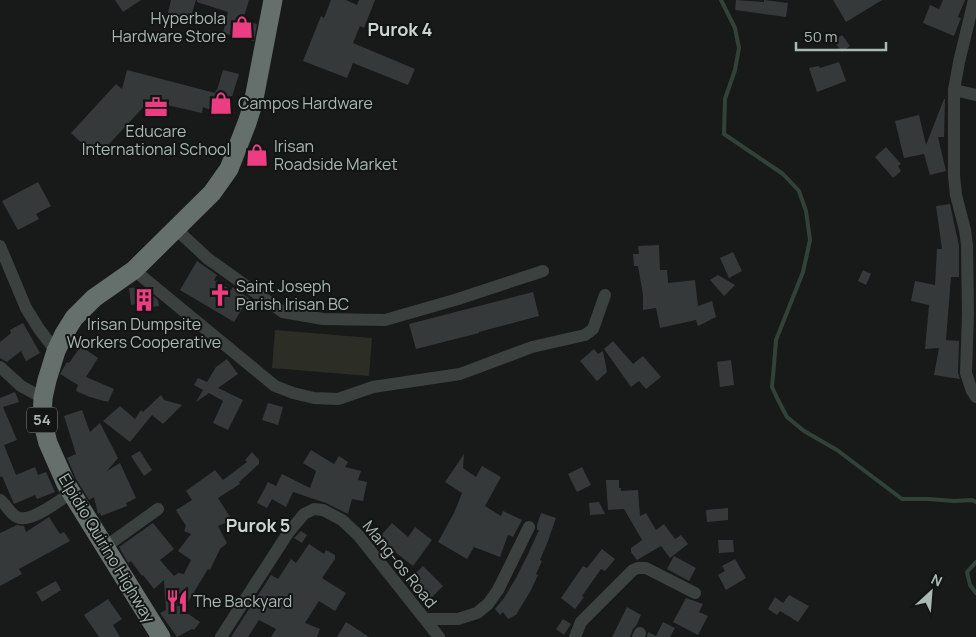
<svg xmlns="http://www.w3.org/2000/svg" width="976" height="637" viewBox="0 0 976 637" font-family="Manrope,sans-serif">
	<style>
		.green { fill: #2c2d24 }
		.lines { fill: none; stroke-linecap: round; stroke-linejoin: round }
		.stream { stroke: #314338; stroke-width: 4 }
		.building { fill: #353939 }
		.minor { stroke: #3b413f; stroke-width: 12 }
		.highway { stroke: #65706c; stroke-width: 19 }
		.labels { text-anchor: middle; stroke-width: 4; stroke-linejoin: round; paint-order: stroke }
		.shield { fill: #131515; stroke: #7d8884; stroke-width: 1 }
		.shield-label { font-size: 15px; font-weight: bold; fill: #aab9b4 }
		.poi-label { font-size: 16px; fill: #aab9b4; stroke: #131515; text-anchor: start }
		.street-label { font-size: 16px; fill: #aab9b4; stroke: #131515 }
		.neighbourhood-label { font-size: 18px; font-weight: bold; fill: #cbd5d2; stroke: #131515 }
	</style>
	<rect width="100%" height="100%" fill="#181a1a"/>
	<path class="green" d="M 275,330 L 372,338 L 369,376 L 272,368 Z"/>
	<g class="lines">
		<path class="stream" d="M 721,0 L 735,28 L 739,48 L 735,70 L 725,99 L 724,134 L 783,174 L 799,191 L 806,211 L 810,240 L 803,272 L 776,340 L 774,365 L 772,387 L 778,400 L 787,417 L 804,431 L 837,450 L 902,499 L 928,499 L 954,501 L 972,500 L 976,502
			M 976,562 L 967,572 L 970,585 L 976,593"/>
	</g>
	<path class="building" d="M 115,0 L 141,0 L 123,12 Z
		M 171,0 L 196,0 L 190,19 L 168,13 Z
		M 197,0 L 249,0 L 243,20 L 257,24 L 254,41 L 223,33 L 228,12 L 197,2 Z
		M 331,0 L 346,0 L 357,5 L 359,0 L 375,0 L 364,28 L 360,26 L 353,43 L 415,69 L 408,85 L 353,63 L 347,78 L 303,61 L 321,16 L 324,18 Z
		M 736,0 L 764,2 L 764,0 L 788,3 L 786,17 L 735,10 Z
		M 833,0 L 882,0 L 846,22 Z
		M 943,0 L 965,0 L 958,17 L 961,18 L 954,36 L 923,23 L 930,5 L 939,9 Z
		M 842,35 L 850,46 L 842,52 L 834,41 Z
		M 839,62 L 846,81 L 817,92 L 809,68 L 819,66 L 820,68 Z
		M 127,70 L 215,93 L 216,90 L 217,90 L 223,70 L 239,74 L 226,116 L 203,107 L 202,113 L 149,101 L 97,157 L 71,133 L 116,84 L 122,89 Z
		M 944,99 L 945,99 L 944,137 L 938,137 L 946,171 L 930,175 L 924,154 L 904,158 L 895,121 L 919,115 L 926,145 Z
		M 886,147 L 901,164 L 898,166 L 901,171 L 893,178 L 875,157 Z
		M 38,182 L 51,206 L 36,214 L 39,219 L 18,230 L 2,201 Z
		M 950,204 L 959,246 L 959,277 L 951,277 L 946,340 L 959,341 L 958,373 L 960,379 L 934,375 L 939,348 L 925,349 L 929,305 L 911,301 L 915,281 L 935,285 L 937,249 L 942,249 L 936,206 Z
		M 659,245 L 660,270 L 667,270 L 668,283 L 695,280 L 698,306 L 712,301 L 716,317 L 698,326 L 696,320 L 660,328 L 656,308 L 643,310 L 643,295 L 638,266 L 634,266 L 633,254 L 639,254 L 638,246 Z
		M 733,252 L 742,271 L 729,278 L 720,258 Z
		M 197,261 L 217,275 L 214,280 L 231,290 L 233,287 L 256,303 L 252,309 L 245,304 L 234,322 L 180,290 Z
		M 863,270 L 871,274 L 866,285 L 858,281 Z
		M 718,275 L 735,285 L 724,296 L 710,280 Z
		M 141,287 L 149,293 L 149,296 L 152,295 L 158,300 L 159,306 L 137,309 L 136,304 L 131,305 L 129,288 Z
		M 533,292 L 539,316 L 479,332 L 479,333 L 416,349 L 409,324 Z
		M 23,323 L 40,353 L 26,361 L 21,351 L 7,362 L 0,358 L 0,342 L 11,333 L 10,330 Z
		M 613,341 L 633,364 L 643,356 L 661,377 L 646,389 L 639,381 L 631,387 L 604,349 Z
		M 81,346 L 98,358 L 86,377 L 114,389 L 108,402 L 90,397 L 76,391 L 78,385 L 60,374 L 67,362 L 69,363 Z
		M 594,349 L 598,354 L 603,351 L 607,372 L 597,381 L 580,361 Z
		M 227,359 L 238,374 L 218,388 L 243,400 L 228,430 L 213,423 L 223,401 L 209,393 L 196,402 L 203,390 L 194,385 L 198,378 L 207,382 L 216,367 Z
		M 731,360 L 734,385 L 720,387 L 717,362 Z
		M 15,392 L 19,402 L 3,407 L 17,440 L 4,445 L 16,475 L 35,467 L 38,475 L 46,472 L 55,492 L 37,499 L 35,495 L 14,504 L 2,476 L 0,477 L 0,398 Z
		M 161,395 L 164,400 L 182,405 L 163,424 L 152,415 L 130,442 L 103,421 L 120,406 L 135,419 L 141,410 L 143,412 Z
		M 268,403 L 283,407 L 278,425 L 262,420 Z
		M 82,410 L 90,432 L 100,423 L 118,458 L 107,471 L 120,463 L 136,498 L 126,503 L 127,506 L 101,516 L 100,513 L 98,514 L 94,497 L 89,500 L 76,479 L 67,458 L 76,454 L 64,416 Z
		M 311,450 L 334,464 L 339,456 L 348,462 L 345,467 L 361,471 L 358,480 L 367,482 L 363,501 L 352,499 L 348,514 L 326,503 L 293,492 L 286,507 L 272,499 L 267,508 L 257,503 L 268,482 L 276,486 L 282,474 L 310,488 L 316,471 L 303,463 Z
		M 140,451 L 152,470 L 144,476 L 131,456 Z
		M 252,452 L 259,460 L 259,464 L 239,482 L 240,484 L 218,498 L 232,520 L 218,526 L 227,543 L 220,549 L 210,570 L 208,569 L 183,610 L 200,622 L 194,630 L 192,629 L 177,637 L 160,613 L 166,610 L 164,580 L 154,589 L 143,575 L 142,576 L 131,561 L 128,563 L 119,547 L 153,523 L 174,549 L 160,560 L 174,576 L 178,573 L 184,574 L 191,560 L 178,551 L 191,534 L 184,531 L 186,526 L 176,510 L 192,500 L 186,491 L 215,470 L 223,480 L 247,462 L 245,460 Z
		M 464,454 L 463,468 L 476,477 L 482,466 L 501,477 L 485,506 L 501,516 L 503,511 L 522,520 L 513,537 L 508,535 L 500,557 L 474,547 L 467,559 L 438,542 L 454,513 L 462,493 L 445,482 Z
		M 582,467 L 591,485 L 577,492 L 568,474 Z
		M 606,480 L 619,480 L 619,488 L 621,488 L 621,491 L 638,490 L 640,516 L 646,513 L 656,530 L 664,524 L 675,539 L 681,535 L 688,544 L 670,558 L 661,546 L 637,560 L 631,552 L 631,548 L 642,540 L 624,509 L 608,510 Z
		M 599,502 L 605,514 L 590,515 L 589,503 Z
		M 728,508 L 728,520 L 707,522 L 706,510 Z
		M 541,513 L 556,518 L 548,541 L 540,560 L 542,561 L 536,574 L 538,575 L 531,590 L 516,615 L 508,619 L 503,612 L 500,615 L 495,609 L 504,598 L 516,578 L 528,554 L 539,530 L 537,530 L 537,525 Z
		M 49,517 L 60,534 L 64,532 L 70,541 L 19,569 L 22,574 L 0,586 L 0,533 L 17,525 L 24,526 L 26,532 Z
		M 392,523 L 408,537 L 415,527 L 432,540 L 413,566 L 390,548 L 388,550 L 377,540 Z
		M 301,531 L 307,535 L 302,543 L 294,538 Z
		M 718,540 L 733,540 L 734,552 L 719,553 Z
		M 309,544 L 324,554 L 326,550 L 335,555 L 335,559 L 322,578 L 346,593 L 335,611 L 319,601 L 305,623 L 320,629 L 317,637 L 271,637 L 276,629 L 259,620 L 248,637 L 231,637 L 271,575 L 278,579 L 291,559 L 296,563 Z
		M 602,549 L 615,559 L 605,571 L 601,569 L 582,596 L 584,597 L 575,609 L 561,598 L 583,566 L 587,568 Z
		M 674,556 L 696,568 L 689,581 L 667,569 Z
		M 735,559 L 746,578 L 726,590 L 718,575 L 725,571 L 722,566 Z
		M 423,566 L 443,586 L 427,602 L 407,582 Z
		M 56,581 L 61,590 L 42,602 L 36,592 Z
		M 789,595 L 809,606 L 798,622 L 780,611 L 777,615 L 768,609 L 775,597 L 783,603 Z
		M 686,598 L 703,604 L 699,612 L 708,616 L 698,635 L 673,622 Z
		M 108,599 L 122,619 L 113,625 L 120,637 L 99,637 L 84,615 Z
		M 627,607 L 641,615 L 636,626 L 633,629 L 630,637 L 612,637 Z
		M 563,619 L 571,624 L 564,635 L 556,629 Z
		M 346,622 L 369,637 L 337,637 Z
		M 663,622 L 675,628 L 670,637 L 647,637 L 648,632 L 656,636 Z"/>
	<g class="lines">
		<path class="minor" d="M 974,0 L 959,62 L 954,90 L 954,176 L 956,195 L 965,230 L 967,245 L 968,314 L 966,373 L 972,391 L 976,397
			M 954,90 L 976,95
			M 176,229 L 207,258 L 283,312 L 323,319 L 385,320 L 458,299 L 543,271
			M 0,246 L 26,308 L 39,329 L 56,351
			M 134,270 L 275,386 L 293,393 L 314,398 L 338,399 L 373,387 L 460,374 L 532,347 L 585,335 L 593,329 L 605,295
			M 0,367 L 21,386 L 43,398
			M 0,500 C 7,505 9,513 17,517 C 30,524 60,500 71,493
			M 105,547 L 158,509
			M 425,619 L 458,619 L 477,613 L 488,604 L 498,590 L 529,527
			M 221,637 L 288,533 L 304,514 L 314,509 L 323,510 L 342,520 L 358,535 L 439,637
			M 575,637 L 581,622 L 633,570 L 638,568 L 646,568 L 695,593
			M 638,637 L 640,633"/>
		<path class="highway" d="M 161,637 L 66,484 L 48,443 L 42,420 L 43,398 L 47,380 L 56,351 L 64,334 L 74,318 L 94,298 L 134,270 L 212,193 L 229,169 L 247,123 L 253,104 L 273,0"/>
	</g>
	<defs>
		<symbol id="shop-bare" viewBox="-9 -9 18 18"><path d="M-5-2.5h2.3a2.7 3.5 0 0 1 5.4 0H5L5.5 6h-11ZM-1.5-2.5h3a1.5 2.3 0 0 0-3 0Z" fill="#ed3d82" stroke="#131515" stroke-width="2.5" paint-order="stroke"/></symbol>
		<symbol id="office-bare" viewBox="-9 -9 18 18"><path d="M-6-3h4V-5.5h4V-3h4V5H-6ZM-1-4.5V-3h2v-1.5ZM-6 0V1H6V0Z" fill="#ed3d82" stroke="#131515" stroke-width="2.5" paint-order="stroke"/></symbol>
		<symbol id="church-bare" viewBox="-9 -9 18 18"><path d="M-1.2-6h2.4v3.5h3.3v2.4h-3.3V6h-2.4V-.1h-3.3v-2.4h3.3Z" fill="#ed3d82" stroke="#131515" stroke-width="2.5" paint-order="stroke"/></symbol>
		<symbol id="building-bare" viewBox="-9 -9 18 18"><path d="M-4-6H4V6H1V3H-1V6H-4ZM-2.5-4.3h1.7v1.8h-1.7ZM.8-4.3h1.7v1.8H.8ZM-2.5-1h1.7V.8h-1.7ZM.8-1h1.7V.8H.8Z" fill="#ed3d82" stroke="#131515" stroke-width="2.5" paint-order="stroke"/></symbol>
		<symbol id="restaurant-bare" viewBox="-9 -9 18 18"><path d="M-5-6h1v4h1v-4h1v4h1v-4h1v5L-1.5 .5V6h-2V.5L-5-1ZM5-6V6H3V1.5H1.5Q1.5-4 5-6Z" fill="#ed3d82" stroke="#131515" stroke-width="2.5" paint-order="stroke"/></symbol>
	</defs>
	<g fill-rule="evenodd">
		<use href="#shop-bare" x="226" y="11" width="32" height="32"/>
		<use href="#shop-bare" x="205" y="87" width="32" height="32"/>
		<use href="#office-bare" x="140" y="91" width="32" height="32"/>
		<use href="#shop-bare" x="241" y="139" width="32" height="32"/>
		<use href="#church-bare" x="204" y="279" width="32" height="32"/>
		<use href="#building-bare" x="128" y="284" width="32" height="32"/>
		<use href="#restaurant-bare" x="161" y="585" width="32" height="32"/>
	</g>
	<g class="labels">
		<rect class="shield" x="27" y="407.5" width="30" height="25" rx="4"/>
		<g class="shield-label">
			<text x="42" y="425">54</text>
		</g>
		<g class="poi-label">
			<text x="226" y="24" text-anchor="end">Hyperbola<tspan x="226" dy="18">Hardware Store</tspan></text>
			<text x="238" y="109">Campos Hardware</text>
			<text x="156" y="137" text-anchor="middle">Educare<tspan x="156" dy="18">International School</tspan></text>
			<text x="274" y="152">Irisan<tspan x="274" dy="18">Roadside Market</tspan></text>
			<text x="236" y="292">Saint Joseph<tspan x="236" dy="18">Parish Irisan BC</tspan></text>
			<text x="144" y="330" text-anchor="middle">Irisan Dumpsite<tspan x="144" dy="18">Workers Cooperative</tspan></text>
			<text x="193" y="607">The Backyard</text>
		</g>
		<g class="street-label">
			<text transform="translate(107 548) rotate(59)" y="6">Elpidio Quirino Highway</text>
			<text transform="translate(400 564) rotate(51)" y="6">Mang-os Road</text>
		</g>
		<g class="neighbourhood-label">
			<text x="400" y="36">Purok 4</text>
			<text x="258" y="532">Purok 5</text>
		</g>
	</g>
	<g transform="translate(931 592) rotate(26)" stroke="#131515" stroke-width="4" paint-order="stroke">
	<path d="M0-4L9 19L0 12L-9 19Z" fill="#aab9b4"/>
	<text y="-8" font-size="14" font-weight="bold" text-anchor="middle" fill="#aab9b4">N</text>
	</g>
	<path d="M796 42v8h90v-8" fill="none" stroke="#aab9b4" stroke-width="2.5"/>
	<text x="804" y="42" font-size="15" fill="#aab9b4" stroke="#131515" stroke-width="4" paint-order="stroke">50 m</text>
</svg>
